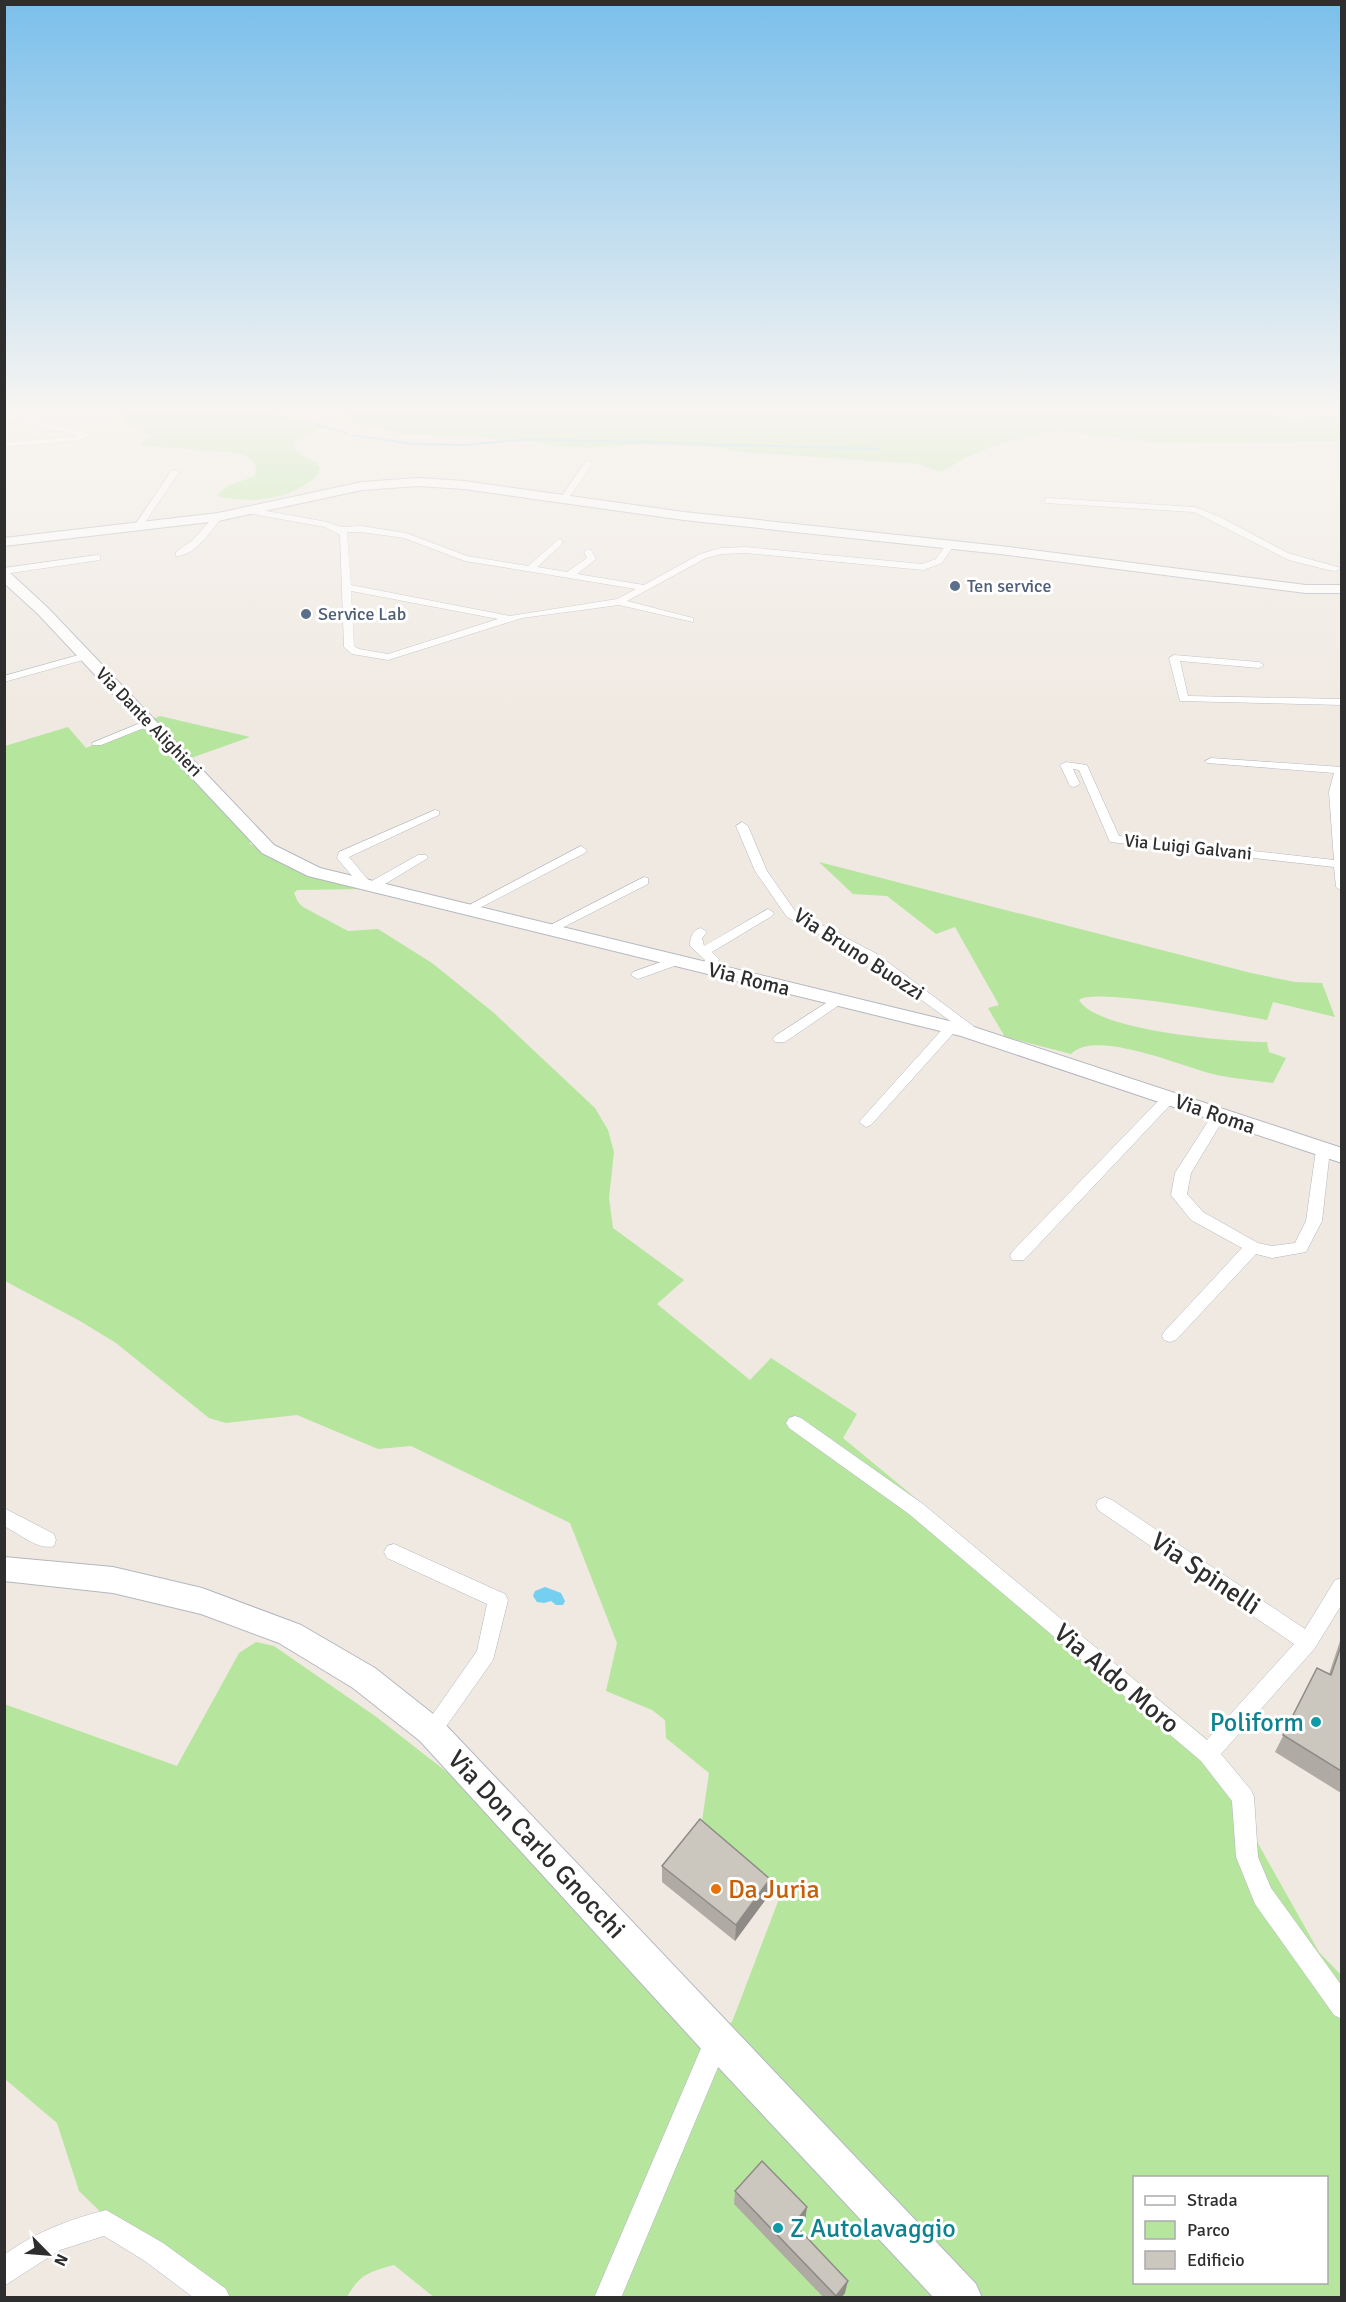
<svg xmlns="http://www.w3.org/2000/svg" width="1346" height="2302" viewBox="0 0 1346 2302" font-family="Signika,sans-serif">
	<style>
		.green { fill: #b6e59e; fill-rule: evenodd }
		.water { fill: #75cff0 }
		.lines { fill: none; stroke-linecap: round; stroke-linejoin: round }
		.stream { stroke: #75cff0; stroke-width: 2 }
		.street-casing { stroke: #b4b7c1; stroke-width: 1 }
		.secondary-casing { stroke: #b4b7c1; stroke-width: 2 }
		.street { fill: #fff; fill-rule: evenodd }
		.secondary { fill: #fff; fill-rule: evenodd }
		.wall { fill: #afaba4 }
		.shaded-wall { fill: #8e8b86 }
		.building { fill: #cbc7bf; stroke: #8e8b86; stroke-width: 1.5 }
		.service-dot { fill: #5c6f8a; stroke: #fff; stroke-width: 2 }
		.culture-dot { fill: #0f9aa8; stroke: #fff; stroke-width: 2 }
		.food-dot { fill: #e8710a; stroke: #fff; stroke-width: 2 }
		.labels { text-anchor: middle; stroke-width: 6; stroke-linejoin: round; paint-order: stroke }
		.far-service-label { font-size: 18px; fill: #4e5e75; stroke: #fff; text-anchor: start }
		.far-street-label { font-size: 18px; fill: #2e2e2e; stroke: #fff }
		.street-label { font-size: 21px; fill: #2e2e2e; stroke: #fff }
		.near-street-label { font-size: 26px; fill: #2e2e2e; stroke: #fff }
		.near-culture-label { font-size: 26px; fill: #0d838f; stroke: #fff; text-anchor: end }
		.near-food-label { font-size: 26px; fill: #c56008; stroke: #fff; text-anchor: start }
	</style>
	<rect width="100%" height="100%" fill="#efe9e1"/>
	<path class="green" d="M 124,410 L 255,410 L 326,424 L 324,427 L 294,443 L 298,453 L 316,462 L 320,467 L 318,475 C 291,500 255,503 220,497 L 218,494 L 228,486 L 255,476 L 256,466 C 248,455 240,453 227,452 L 140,446 L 149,435 L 124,424 L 122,415 Z
		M 343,410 L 1266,410 C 1285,428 1319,414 1341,415 L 1342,441 L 1158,443 L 1060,431 C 1029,434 994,445 965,458 C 956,462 950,469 941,472 L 918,464 L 739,452 L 717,447 L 649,444 L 589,448 L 563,447 L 522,440 L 399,433 L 358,424 L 348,418 Z
		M 160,716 L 250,737 L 180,762 L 257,841 L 249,843 L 284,863 L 361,889 L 297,890 L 294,893 L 298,902 L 303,907 L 348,931 L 378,929 L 432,963 L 494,1013 L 595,1108 L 608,1130 L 614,1152 L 609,1198 L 613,1228 L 684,1280 L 657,1304 L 750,1380 L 771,1358 L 857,1414 L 843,1438 L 1214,1745 L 1247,1824 L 1319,1952 L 1341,1975 L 1341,2297 L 435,2298 L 394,2265 C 369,2272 360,2274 347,2297 L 220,2297 L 113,2224 L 79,2191 L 57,2123 L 5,2079 L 4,1704 L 177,1766 L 239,1653 L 256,1642 L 274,1646 L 375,1716 L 461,1783 L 722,2026 L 732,2022 L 782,1891 L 702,1821 L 709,1773 L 666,1738 L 665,1720 L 652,1710 L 606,1691 L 617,1643 L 570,1523 L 411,1446 L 378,1449 L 297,1415 L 226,1423 L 209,1418 L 116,1343 L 80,1321 L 5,1281 L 5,746 L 68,727 L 86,748 ZM 1134,2178 L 1326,2178 L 1326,2282 L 1134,2282 Z
		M 819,862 L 1251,973 L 1295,982 L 1322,983 L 1335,1017 L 1273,1002 L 1267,1020 C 1238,1015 1096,987 1079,1000 C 1096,1031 1232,1042 1267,1042 L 1269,1052 L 1286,1058 L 1273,1083 C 1254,1080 1235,1079 1217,1075 C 1184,1068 1096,1028 1071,1054 L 1005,1037 L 988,1008 L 999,1005 L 955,927 L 936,934 L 887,896 L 853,894 Z"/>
	<path class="water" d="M 545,1587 L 561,1593 L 565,1601 L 563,1605 L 556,1605 L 551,1601 L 544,1603 L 537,1602 L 533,1596 L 535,1591 Z"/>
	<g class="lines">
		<path class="stream" d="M 242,410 C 276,423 313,419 347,434
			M 352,435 L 413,444 L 464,445 L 530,439 L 879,449"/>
		<defs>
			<path id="street" d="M 4,413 L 88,433 L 89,435 L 80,440 L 4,447 L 4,443 L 78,436 L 4,417 Z
				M 586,461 L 593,463 L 566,502 L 560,502 L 559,500 Z
				M 172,470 L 179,472 L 142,527 L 136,527 L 135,525 Z
				M 1048,498 L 1195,507 L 1220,517 L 1288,553 L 1341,568 L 1336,571 L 1328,570 L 1289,560 L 1194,512 L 1045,503 L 1045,499 Z
				M 250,508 L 327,522 L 341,527 L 361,526 L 406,533 L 467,556 L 528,566 L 559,539 L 562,540 L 562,544 L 537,567 L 567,572 L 587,558 L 584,552 L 588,549 L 591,550 L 596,559 L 577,574 L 644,585 L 700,554 L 721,548 L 745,547 L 922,564 L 936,559 L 947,543 L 954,545 L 942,563 L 923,570 L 745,553 L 721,554 L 706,558 L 627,601 L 693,618 L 693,622 L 619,605 L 522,618 L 388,660 L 352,654 L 344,647 L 340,535 L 325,527 L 247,513 L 246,511 ZM 347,532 L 361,532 L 404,538 L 465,561 L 636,589 L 617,599 L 510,616 L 351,585 ZM 351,591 L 498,619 L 388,654 L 359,649 L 354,646 Z
				M 215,515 L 222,517 C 212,530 194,557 176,556 L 176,552 L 193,540 Z
				M 97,555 L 100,556 L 100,560 L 4,574 L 4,568 Z
				M 86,653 L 91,656 L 90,658 L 4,682 L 4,676 Z
				M 1174,655 L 1259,662 L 1264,665 L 1259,668 L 1180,661 L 1188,696 L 1342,699 L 1342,705 L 1180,701 L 1169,658 Z
				M 150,719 L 154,720 L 154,724 L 101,745 L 93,745 L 92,743 Z
				M 1211,758 L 1342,767 L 1342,891 L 1336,887 L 1334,867 L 1110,842 L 1079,770 L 1073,769 L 1080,784 L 1074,787 L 1070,786 L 1060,765 L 1066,762 L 1087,765 L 1119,836 L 1334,860 L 1329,792 L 1334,773 L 1207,763 L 1205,761 Z
				M 435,810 L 439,811 L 439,815 L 349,857 L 370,882 L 418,855 L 426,855 L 428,858 L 375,890 L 363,889 L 337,858 L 339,852 Z
				M 742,822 L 748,826 L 767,871 L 795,911 L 877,954 L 985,1035 L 978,1039 L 959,1027 L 871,1125 L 866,1127 L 859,1122 L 947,1024 L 953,1023 L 867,960 L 787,917 L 755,871 L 736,826 Z
				M 581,846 L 587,850 L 585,853 L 470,913 L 462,913 L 460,910 Z
				M 644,877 L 648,878 L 648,884 L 552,933 L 547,934 L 541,930 Z
				M 768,909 L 774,913 L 772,916 L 712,952 L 719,959 L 716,969 L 709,973 L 704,972 L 702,969 L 705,960 L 690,946 C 690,938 692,930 701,928 L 707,932 L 702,938 L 704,946 Z
				M 675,957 L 682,961 L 680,964 L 638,979 L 631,975 L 633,972 Z
				M 837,996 L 844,1000 L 842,1003 L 785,1042 L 775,1042 L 773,1039 L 775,1036 Z
				M 1169,1093 L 1176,1098 L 1174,1101 L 1024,1260 L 1012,1260 L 1010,1256 L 1012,1252 L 1164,1095 Z
				M 1219,1110 L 1226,1115 L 1191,1173 L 1187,1194 L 1203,1212 L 1258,1243 L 1272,1246 L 1295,1243 L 1306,1221 L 1316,1150 L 1323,1145 L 1330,1150 L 1322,1221 L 1306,1252 L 1272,1258 L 1256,1254 L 1176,1340 L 1170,1342 L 1164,1340 L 1162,1336 L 1164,1332 L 1242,1248 L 1191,1220 L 1171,1195 L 1175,1173 L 1214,1112 Z
				M 795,1416 L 801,1418 L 923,1504 L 1207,1740 L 1294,1644 L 1098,1510 L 1096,1505 L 1098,1500 L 1105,1497 L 1112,1500 L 1305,1629 L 1335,1580 L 1342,1578 L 1342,1604 L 1315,1648 L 1221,1754 L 1251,1790 L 1254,1797 L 1258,1857 L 1271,1888 L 1342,1986 L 1342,2019 L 1334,2015 L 1255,1904 L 1236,1857 L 1232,1801 L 1201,1761 L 909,1514 L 789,1428 L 786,1423 L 789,1418 Z
				M 4,1508 L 54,1534 L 56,1540 L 54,1546 C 39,1551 18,1533 4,1526 Z
				M 394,1544 L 505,1594 L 508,1600 L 493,1660 L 438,1738 L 431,1741 L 424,1738 L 421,1731 L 477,1651 L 487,1604 L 387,1558 L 384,1552 L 387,1546 Z
				M 717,2029 L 726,2032 L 729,2041 L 621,2298 L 594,2298 L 708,2032 Z
				M 106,2210 L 163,2243 L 226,2289 L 230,2298 L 194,2298 L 145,2261 L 104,2236 L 60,2250 L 4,2286 L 5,2254 C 36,2232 70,2219 106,2210 Z"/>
			<path id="secondary" d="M 418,478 L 464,481 L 684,512 L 1000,546 L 1306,585 L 1342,585 L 1342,593 L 1306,593 L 1000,554 L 684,520 L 464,489 L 418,486 L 362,490 L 218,521 L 4,546 L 4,538 L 218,513 L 362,482 Z
				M 4,571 L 9,572 L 48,608 L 274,845 L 320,868 L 974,1027 L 1342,1148 L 1342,1163 L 961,1036 L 308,876 L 262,853 L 38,614 L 4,583 Z
				M 4,1557 L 113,1567 L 202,1588 L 301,1625 L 375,1668 L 442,1721 L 976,2284 L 982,2298 L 934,2298 L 705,2053 L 420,1741 L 353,1688 L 279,1643 L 201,1614 L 113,1593 L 4,1581 Z"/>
		</defs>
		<use href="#street" class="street-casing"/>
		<use href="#secondary" class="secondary-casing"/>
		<use href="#street" class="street"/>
		<use href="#secondary" class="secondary"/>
	</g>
	<path class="wall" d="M 1341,1638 L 1341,1793 L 1275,1752 L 1317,1668 L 1329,1674 Z
		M 662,1866 L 769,1895 L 735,1941 L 662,1882 Z
		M 735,2191 L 807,2207 L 805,2220 L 798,2228 L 845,2293 L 841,2298 L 824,2298 L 734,2204 Z"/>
	<path class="shaded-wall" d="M 770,1879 L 769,1895 L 735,1941 L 736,1925 Z
		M 807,2207 L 805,2220 L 792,2236 L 794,2224 Z
		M 848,2281 L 845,2293 L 841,2298 L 836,2298 Z"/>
	<path class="building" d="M 1341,1646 L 1341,1771 L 1283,1735 L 1317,1668 L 1331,1675 Z
		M 700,1819 L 770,1879 L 736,1925 L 662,1866 Z
		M 762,2161 L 807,2207 L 794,2224 L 848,2281 L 836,2296 L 735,2191 Z"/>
	<linearGradient id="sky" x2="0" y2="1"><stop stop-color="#7abfeb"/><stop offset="0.56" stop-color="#f8f5f2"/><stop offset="1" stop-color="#f8f5f2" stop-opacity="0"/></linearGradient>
	<rect width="1346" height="732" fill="url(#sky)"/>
	<g class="service-dot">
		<circle cx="955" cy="586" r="6"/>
		<circle cx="306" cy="614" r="6"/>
	</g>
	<g class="culture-dot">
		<circle cx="1316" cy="1722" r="6"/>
		<circle cx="778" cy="2228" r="6"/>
	</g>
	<circle class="food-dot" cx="716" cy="1889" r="6"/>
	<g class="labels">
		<g class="far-service-label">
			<text x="967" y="592">Ten service</text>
			<text x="318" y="620">Service Lab</text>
		</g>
		<g class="far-street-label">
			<text transform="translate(149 722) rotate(46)" y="6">Via Dante Alighieri</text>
			<text transform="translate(1188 847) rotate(6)" y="6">Via Luigi Galvani</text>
		</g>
		<g class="street-label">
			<text transform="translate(859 954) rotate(33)" y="7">Via Bruno Buozzi</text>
			<text transform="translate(749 979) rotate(14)" y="7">Via Roma</text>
			<text transform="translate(1215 1114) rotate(19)" y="7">Via Roma</text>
		</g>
		<g class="near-street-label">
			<text transform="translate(1206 1573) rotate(34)" y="9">Via Spinelli</text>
			<text transform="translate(1117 1678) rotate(40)" y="9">Via Aldo Moro</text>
			<text transform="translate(537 1844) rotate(47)" y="9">Via Don Carlo Gnocchi</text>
		</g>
		<g class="near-culture-label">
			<text x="1304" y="1731">Poliform</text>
			<text x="790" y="2237" text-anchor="start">Z Autolavaggio</text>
		</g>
		<g class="near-food-label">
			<text x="728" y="1898">Da Juria</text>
		</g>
	</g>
	<rect width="1346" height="2302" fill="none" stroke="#2e2e2e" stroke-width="12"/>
	<rect x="1133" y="2176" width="195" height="108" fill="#ffffff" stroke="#ababab" stroke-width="1.5"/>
	<rect x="1145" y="2196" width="30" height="9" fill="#ffffff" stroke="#ababab" stroke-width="1.5"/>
	<text x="1187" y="2206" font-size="18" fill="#2e2e2e">Strada</text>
	<rect x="1145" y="2221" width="30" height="18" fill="#b6e59e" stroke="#ababab" stroke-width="1.5"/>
	<text x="1187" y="2236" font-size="18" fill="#2e2e2e">Parco</text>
	<rect x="1145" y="2251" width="30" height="18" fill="#cbc7bf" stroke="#ababab" stroke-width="1.5"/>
	<text x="1187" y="2266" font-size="18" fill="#2e2e2e">Edificio</text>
	<g transform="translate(48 2254) rotate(115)" stroke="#ffffff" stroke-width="4.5" paint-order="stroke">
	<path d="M0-4.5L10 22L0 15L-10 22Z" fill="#2e2e2e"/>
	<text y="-9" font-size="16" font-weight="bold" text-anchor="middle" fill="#2e2e2e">N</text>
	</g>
</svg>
